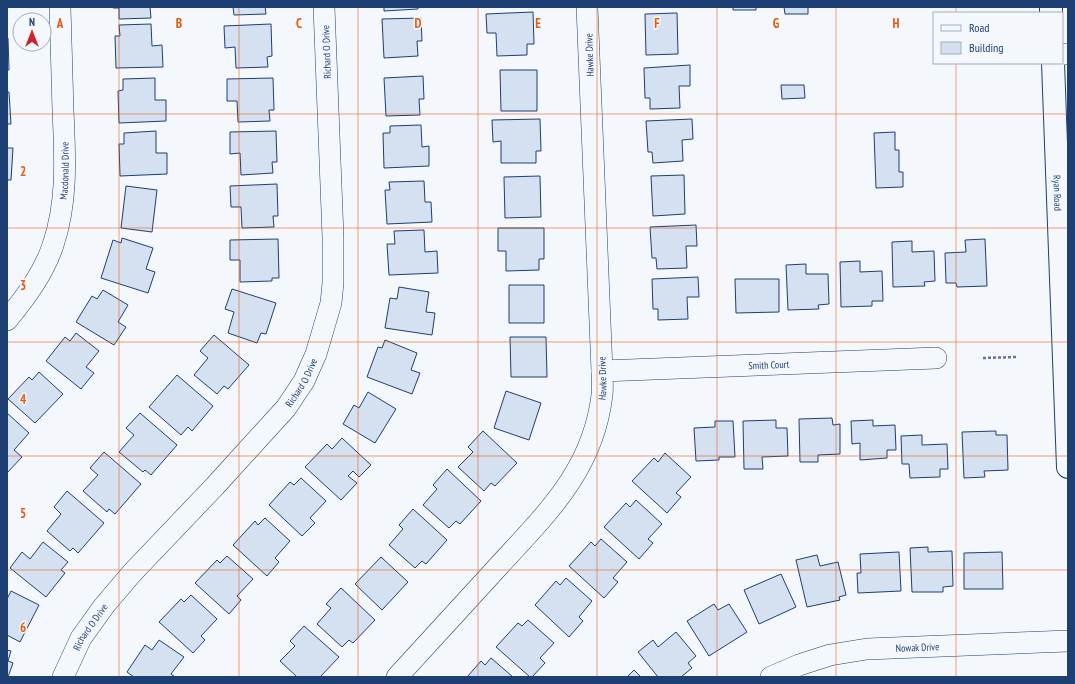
<svg xmlns="http://www.w3.org/2000/svg" width="1075" height="684" viewBox="0 0 1075 684" font-family="'PT Sans Narrow',sans-serif">
	<style>
		.building { fill: #d5e0f0; stroke: #1d3f73 }
		.lines { fill: none; stroke-linecap: round; stroke-linejoin: round }
		.minor-casing { stroke: #1d3f73; stroke-width: 22 }
		.major-casing { stroke: #1d3f73; stroke-width: 24 }
		.path { stroke: #5e769c; stroke-width: 2.5; stroke-dasharray: 3 2; stroke-linecap: butt }
		.minor { stroke: #f4f7fb; stroke-width: 21 }
		.major { stroke: #f4f7fb; stroke-width: 22 }
		.grid { fill: none; stroke: #e8590c; stroke-width: 1; stroke-opacity: 0.55 }
		.labels { text-anchor: middle; stroke-width: 3; stroke-linejoin: round; paint-order: stroke }
		.street-label { font-size: 10px; fill: #1d3f73; stroke: #f4f7fb }
		.grid-label { font-size: 13px; text-anchor: middle; font-weight: bold; fill: #e8590c; stroke: #f4f7fb; stroke-width: 3; stroke-linejoin: round; paint-order: stroke }
	</style>
	<rect width="100%" height="100%" fill="#f4f7fb"/>
	<path class="building" d="M 113,7 L 150,7 L 151,18 L 119,19 L 119,8 L 113,8 Z
		M 233,7 L 265,7 L 266,14 L 234,15 Z
		M 384,7 L 418,7 L 418,9 L 384,11 Z
		M 733,7 L 756,7 L 756,10 L 733,10 Z
		M 784,7 L 808,7 L 808,14 L 785,14 Z
		M 533,12 L 534,44 L 527,44 L 527,55 L 497,56 L 496,33 L 487,33 L 486,14 Z
		M 677,13 L 678,54 L 646,55 L 645,14 Z
		M 421,18 L 422,41 L 417,41 L 418,56 L 384,58 L 382,19 Z
		M 151,24 L 152,46 L 162,45 L 163,67 L 116,68 L 115,36 L 120,36 L 119,25 Z
		M 271,24 L 272,56 L 267,57 L 268,67 L 236,68 L 235,47 L 225,48 L 224,26 Z
		M 7,38 L 8,38 L 9,70 L 7,70 Z
		M 690,65 L 690,86 L 679,86 L 680,108 L 650,109 L 650,98 L 645,98 L 644,68 Z
		M 500,70 L 537,70 L 537,111 L 501,111 Z
		M 423,76 L 424,99 L 419,99 L 420,115 L 386,116 L 384,78 Z
		M 155,78 L 155,100 L 166,100 L 166,121 L 119,123 L 118,91 L 123,90 L 123,79 Z
		M 273,78 L 274,110 L 269,110 L 270,121 L 238,122 L 237,101 L 227,101 L 227,79 Z
		M 781,85 L 804,85 L 805,98 L 782,99 Z
		M 7,92 L 9,92 L 11,124 L 7,124 Z
		M 540,119 L 541,151 L 536,151 L 536,163 L 501,163 L 501,141 L 493,142 L 492,120 Z
		M 692,119 L 693,139 L 682,140 L 683,161 L 653,163 L 652,152 L 648,152 L 646,121 Z
		M 421,125 L 422,147 L 429,146 L 429,166 L 384,168 L 383,133 L 390,133 L 390,126 Z
		M 156,131 L 156,153 L 167,153 L 167,174 L 120,176 L 119,144 L 124,144 L 124,133 Z
		M 276,131 L 277,162 L 272,162 L 273,173 L 241,175 L 240,153 L 230,154 L 230,132 Z
		M 895,132 L 895,150 L 899,150 L 899,172 L 903,172 L 903,187 L 876,188 L 874,133 Z
		M 7,148 L 13,148 L 11,180 L 7,180 Z
		M 684,175 L 685,214 L 653,216 L 651,176 Z
		M 540,176 L 541,217 L 505,218 L 504,177 Z
		M 424,181 L 425,202 L 431,202 L 432,222 L 387,224 L 385,190 L 390,190 L 389,182 Z
		M 277,184 L 278,216 L 273,216 L 274,227 L 242,228 L 241,207 L 231,207 L 230,186 Z
		M 126,186 L 157,190 L 152,232 L 121,228 Z
		M 696,225 L 697,246 L 686,246 L 687,268 L 657,269 L 656,258 L 652,258 L 650,227 Z
		M 498,228 L 544,228 L 544,259 L 539,259 L 539,270 L 506,271 L 506,251 L 498,251 Z
		M 424,230 L 425,252 L 437,251 L 438,273 L 389,275 L 387,244 L 395,244 L 394,231 Z
		M 122,238 L 153,248 L 146,269 L 155,272 L 148,293 L 101,278 L 113,240 L 121,243 Z
		M 278,239 L 279,278 L 272,278 L 272,281 L 240,282 L 240,260 L 230,260 L 230,240 Z
		M 985,239 L 987,286 L 957,287 L 956,283 L 946,283 L 945,253 L 966,252 L 965,240 Z
		M 912,241 L 912,252 L 934,251 L 935,281 L 924,282 L 925,286 L 893,287 L 892,242 Z
		M 860,261 L 860,272 L 882,271 L 883,301 L 872,301 L 872,306 L 841,307 L 840,262 Z
		M 806,264 L 806,274 L 828,274 L 829,304 L 818,305 L 819,309 L 788,310 L 786,265 Z
		M 698,277 L 699,297 L 687,297 L 688,319 L 658,320 L 658,309 L 653,309 L 652,279 Z
		M 735,279 L 779,279 L 779,312 L 736,313 Z
		M 509,285 L 544,285 L 544,323 L 509,323 Z
		M 399,287 L 429,292 L 426,312 L 435,313 L 432,335 L 385,328 L 390,298 L 397,299 Z
		M 232,289 L 276,303 L 266,334 L 261,333 L 257,343 L 228,333 L 234,312 L 225,309 Z
		M 103,290 L 128,305 L 118,322 L 126,327 L 114,345 L 76,322 L 92,296 L 97,299 Z
		M 76,333 L 99,351 L 86,367 L 94,373 L 81,389 L 46,361 L 65,337 L 70,341 Z
		M 214,335 L 249,365 L 228,389 L 224,386 L 217,394 L 194,375 L 208,358 L 200,351 Z
		M 510,337 L 546,337 L 547,377 L 511,377 Z
		M 385,340 L 417,353 L 411,370 L 420,373 L 412,394 L 367,377 L 378,347 L 382,348 Z
		M 39,372 L 63,394 L 35,423 L 8,399 L 29,377 L 32,380 Z
		M 177,375 L 213,406 L 192,431 L 188,427 L 181,435 L 149,407 Z
		M 506,391 L 541,403 L 529,440 L 494,428 Z
		M 368,392 L 396,409 L 375,443 L 343,424 L 354,405 L 359,408 Z
		M 7,413 L 29,433 L 14,450 L 22,457 L 7,473 Z
		M 140,413 L 177,445 L 151,475 L 145,470 L 143,472 L 119,452 L 134,435 L 126,428 Z
		M 832,418 L 833,425 L 840,424 L 840,454 L 818,455 L 818,462 L 800,462 L 799,419 Z
		M 776,420 L 776,428 L 787,428 L 788,456 L 762,457 L 763,469 L 744,469 L 743,421 Z
		M 873,420 L 873,426 L 895,425 L 896,450 L 887,450 L 887,458 L 860,460 L 860,443 L 852,444 L 851,421 Z
		M 715,421 L 733,421 L 735,457 L 719,457 L 719,460 L 696,461 L 694,428 L 715,427 Z
		M 483,431 L 517,463 L 495,486 L 491,483 L 484,491 L 458,467 L 473,452 L 468,447 Z
		M 996,431 L 996,435 L 1007,435 L 1008,470 L 984,471 L 985,477 L 964,478 L 962,432 Z
		M 922,435 L 922,445 L 947,444 L 948,469 L 940,469 L 940,477 L 910,478 L 909,464 L 902,464 L 901,436 Z
		M 342,438 L 371,465 L 359,477 L 353,471 L 348,476 L 357,483 L 341,500 L 305,467 L 327,444 L 332,449 Z
		M 104,452 L 141,484 L 115,514 L 109,509 L 107,512 L 83,491 L 98,475 L 90,468 Z
		M 665,453 L 691,477 L 676,493 L 681,497 L 667,513 L 632,481 L 654,458 L 658,462 Z
		M 447,469 L 481,501 L 460,524 L 456,521 L 449,528 L 423,505 L 437,489 L 433,485 Z
		M 301,478 L 326,501 L 310,518 L 315,523 L 302,536 L 269,505 L 290,482 L 294,485 Z
		M 67,491 L 104,523 L 78,553 L 73,548 L 70,551 L 47,531 L 61,514 L 54,507 Z
		M 636,500 L 662,524 L 648,539 L 653,543 L 639,559 L 604,527 L 626,503 L 630,507 Z
		M 413,509 L 447,540 L 426,564 L 422,561 L 415,568 L 389,545 L 403,529 L 399,525 Z
		M 265,518 L 290,541 L 275,558 L 279,562 L 267,576 L 233,545 L 255,521 L 258,525 Z
		M 601,539 L 627,562 L 613,578 L 618,582 L 604,598 L 569,566 L 591,542 L 595,546 Z
		M 43,542 L 68,562 L 61,570 L 65,573 L 46,597 L 10,568 L 22,552 L 30,559 Z
		M 928,547 L 928,552 L 952,551 L 953,586 L 943,587 L 943,592 L 912,592 L 910,548 Z
		M 899,552 L 901,591 L 858,593 L 857,573 L 861,573 L 860,554 Z
		M 1002,552 L 1003,589 L 964,589 L 964,553 Z
		M 817,555 L 820,566 L 838,562 L 846,595 L 839,597 L 840,600 L 807,607 L 796,560 Z
		M 227,556 L 253,579 L 237,596 L 241,600 L 229,614 L 195,583 L 217,560 L 220,563 Z
		M 381,557 L 408,582 L 382,610 L 355,584 Z
		M 781,574 L 796,607 L 759,624 L 744,590 Z
		M 566,578 L 592,601 L 579,617 L 583,621 L 569,637 L 535,605 L 556,581 L 560,585 Z
		M 341,588 L 375,620 L 353,643 L 349,640 L 342,647 L 317,624 L 331,608 L 326,604 Z
		M 11,591 L 39,605 L 20,642 L 7,635 L 7,599 Z
		M 191,595 L 217,619 L 201,636 L 205,640 L 193,653 L 159,622 L 181,599 L 184,602 Z
		M 714,604 L 718,610 L 729,604 L 747,632 L 709,656 L 687,621 Z
		M 528,620 L 554,643 L 540,658 L 545,663 L 532,677 L 530,677 L 496,647 L 518,623 L 522,626 Z
		M 304,626 L 339,657 L 320,677 L 297,677 L 280,661 L 295,646 L 290,641 Z
		M 676,632 L 696,656 L 688,663 L 692,668 L 681,677 L 658,677 L 638,652 L 653,640 L 658,647 Z
		M 159,640 L 184,657 L 171,674 L 175,677 L 134,677 L 127,672 L 145,645 L 152,650 Z
		M 7,650 L 11,651 L 8,661 L 13,663 L 8,677 L 7,677 Z
		M 491,658 L 513,677 L 467,677 L 481,661 L 485,665 Z
		M 634,670 L 641,677 L 627,677 Z"/>
	<g class="lines">
		<defs>
			<g id="minor">
				<path d="M 1062,54 L 1068,54"/>
				<path id="s1" d="M 7,320 C 25,298 44,273 53,245 C 68,201 65,156 63,110 C 62,76 61,41 60,7"/>
				<path id="s2" d="M 602,371 L 936,358"/>
				<path id="s3" d="M 63,677 L 81,638 L 104,606 L 132,573 L 215,486 L 286,408 L 304,381 L 316,354 L 331,303 L 333,283 L 333,237 L 324,7"/>
				<path id="s4" d="M 397,677 C 430,641 462,606 495,570 C 544,516 593,472 602,395 C 603,388 602,379 602,371 L 587,7"/>
				<path id="s5" d="M 771,677 L 799,665 L 830,655 L 867,649 L 1068,641"/>
			</g>
			<g id="major">
				<path d="M 1051,7 L 1051,13"/>
				<path id="s6" d="M 1053,63 L 1068,467"/>
			</g>
		</defs>
		<use href="#minor" class="minor-casing"/>
		<use href="#major" class="major-casing"/>
		<path class="path" d="M 983,358 L 1016,357"/>
		<use href="#minor" class="minor"/>
		<use href="#major" class="major"/>
	</g>
	<path class="grid" d="M 119,7 L 119,677M 239,7 L 239,677M 358,7 L 358,677M 478,7 L 478,677M 597,7 L 597,677M 717,7 L 717,677M 836,7 L 836,677M 956,7 L 956,13M 956,63 L 956,677M 7,114 L 1068,114M 7,228 L 1068,228M 7,342 L 1068,342M 7,456 L 1068,456M 7,570 L 1068,570"/>
	<g class="labels">
		<g class="street-label">
			<text transform="translate(326 52) rotate(-92)" y="4">Richard O Drive</text>
			<text transform="translate(589 55) rotate(-92)" y="4">Hawke Drive</text>
			<text dy="4" stroke="none"><textPath href="#s1" startOffset="164">Macdonald Drive</textPath></text>
			<text dy="4" stroke="none"><textPath href="#s6" startOffset="130">Ryan Road</textPath></text>
			<text dy="4" stroke="none"><textPath href="#s2" startOffset="167">Smith Court</textPath></text>
			<text dy="4" stroke="none"><textPath href="#s4" startOffset="371">Hawke Drive</textPath></text>
			<text dy="4" stroke="none"><textPath href="#s3" startOffset="381">Richard O Drive</textPath></text>
			<text dy="4" stroke="none"><textPath href="#s3" startOffset="57">Richard O Drive</textPath></text>
			<text dy="4" stroke="none"><textPath href="#s5" startOffset="151">Nowak Drive</textPath></text>
		</g>
	</g>
	<g class="grid-label">
		<text x="60" y="28">A</text>
		<text x="179" y="28">B</text>
		<text x="299" y="28">C</text>
		<text x="418" y="28">D</text>
		<text x="538" y="28">E</text>
		<text x="657" y="28">F</text>
		<text x="776" y="28">G</text>
		<text x="896" y="28">H</text>
		<text x="23" y="176">2</text>
		<text x="23" y="290">3</text>
		<text x="23" y="404">4</text>
		<text x="23" y="518">5</text>
		<text x="23" y="632">6</text>
	</g>
	<rect width="1075" height="684" fill="none" stroke="#1d3f73" stroke-width="16"/>
	<rect x="933" y="12" width="130" height="52" fill="#f4f7fb" stroke="#9eadc5"/>
	<rect x="941" y="25" width="20" height="6" fill="#f4f7fb" stroke="#9eadc5"/>
	<text x="969" y="32" font-size="12" fill="#1d3f73">Road</text>
	<rect x="941" y="42" width="20" height="12" fill="#d5e0f0" stroke="#9eadc5"/>
	<text x="969" y="52" font-size="12" fill="#1d3f73">Building</text>
	<g transform="translate(32 32)"><circle r="19" fill="#f4f7fb" stroke="#9eadc5"/>
	<path d="M0-3L7 15L0 10L-7 15Z" fill="#c62828"/>
	<text y="-6" font-size="11" font-weight="bold" text-anchor="middle" fill="#1d3f73">N</text>
	</g>
</svg>
